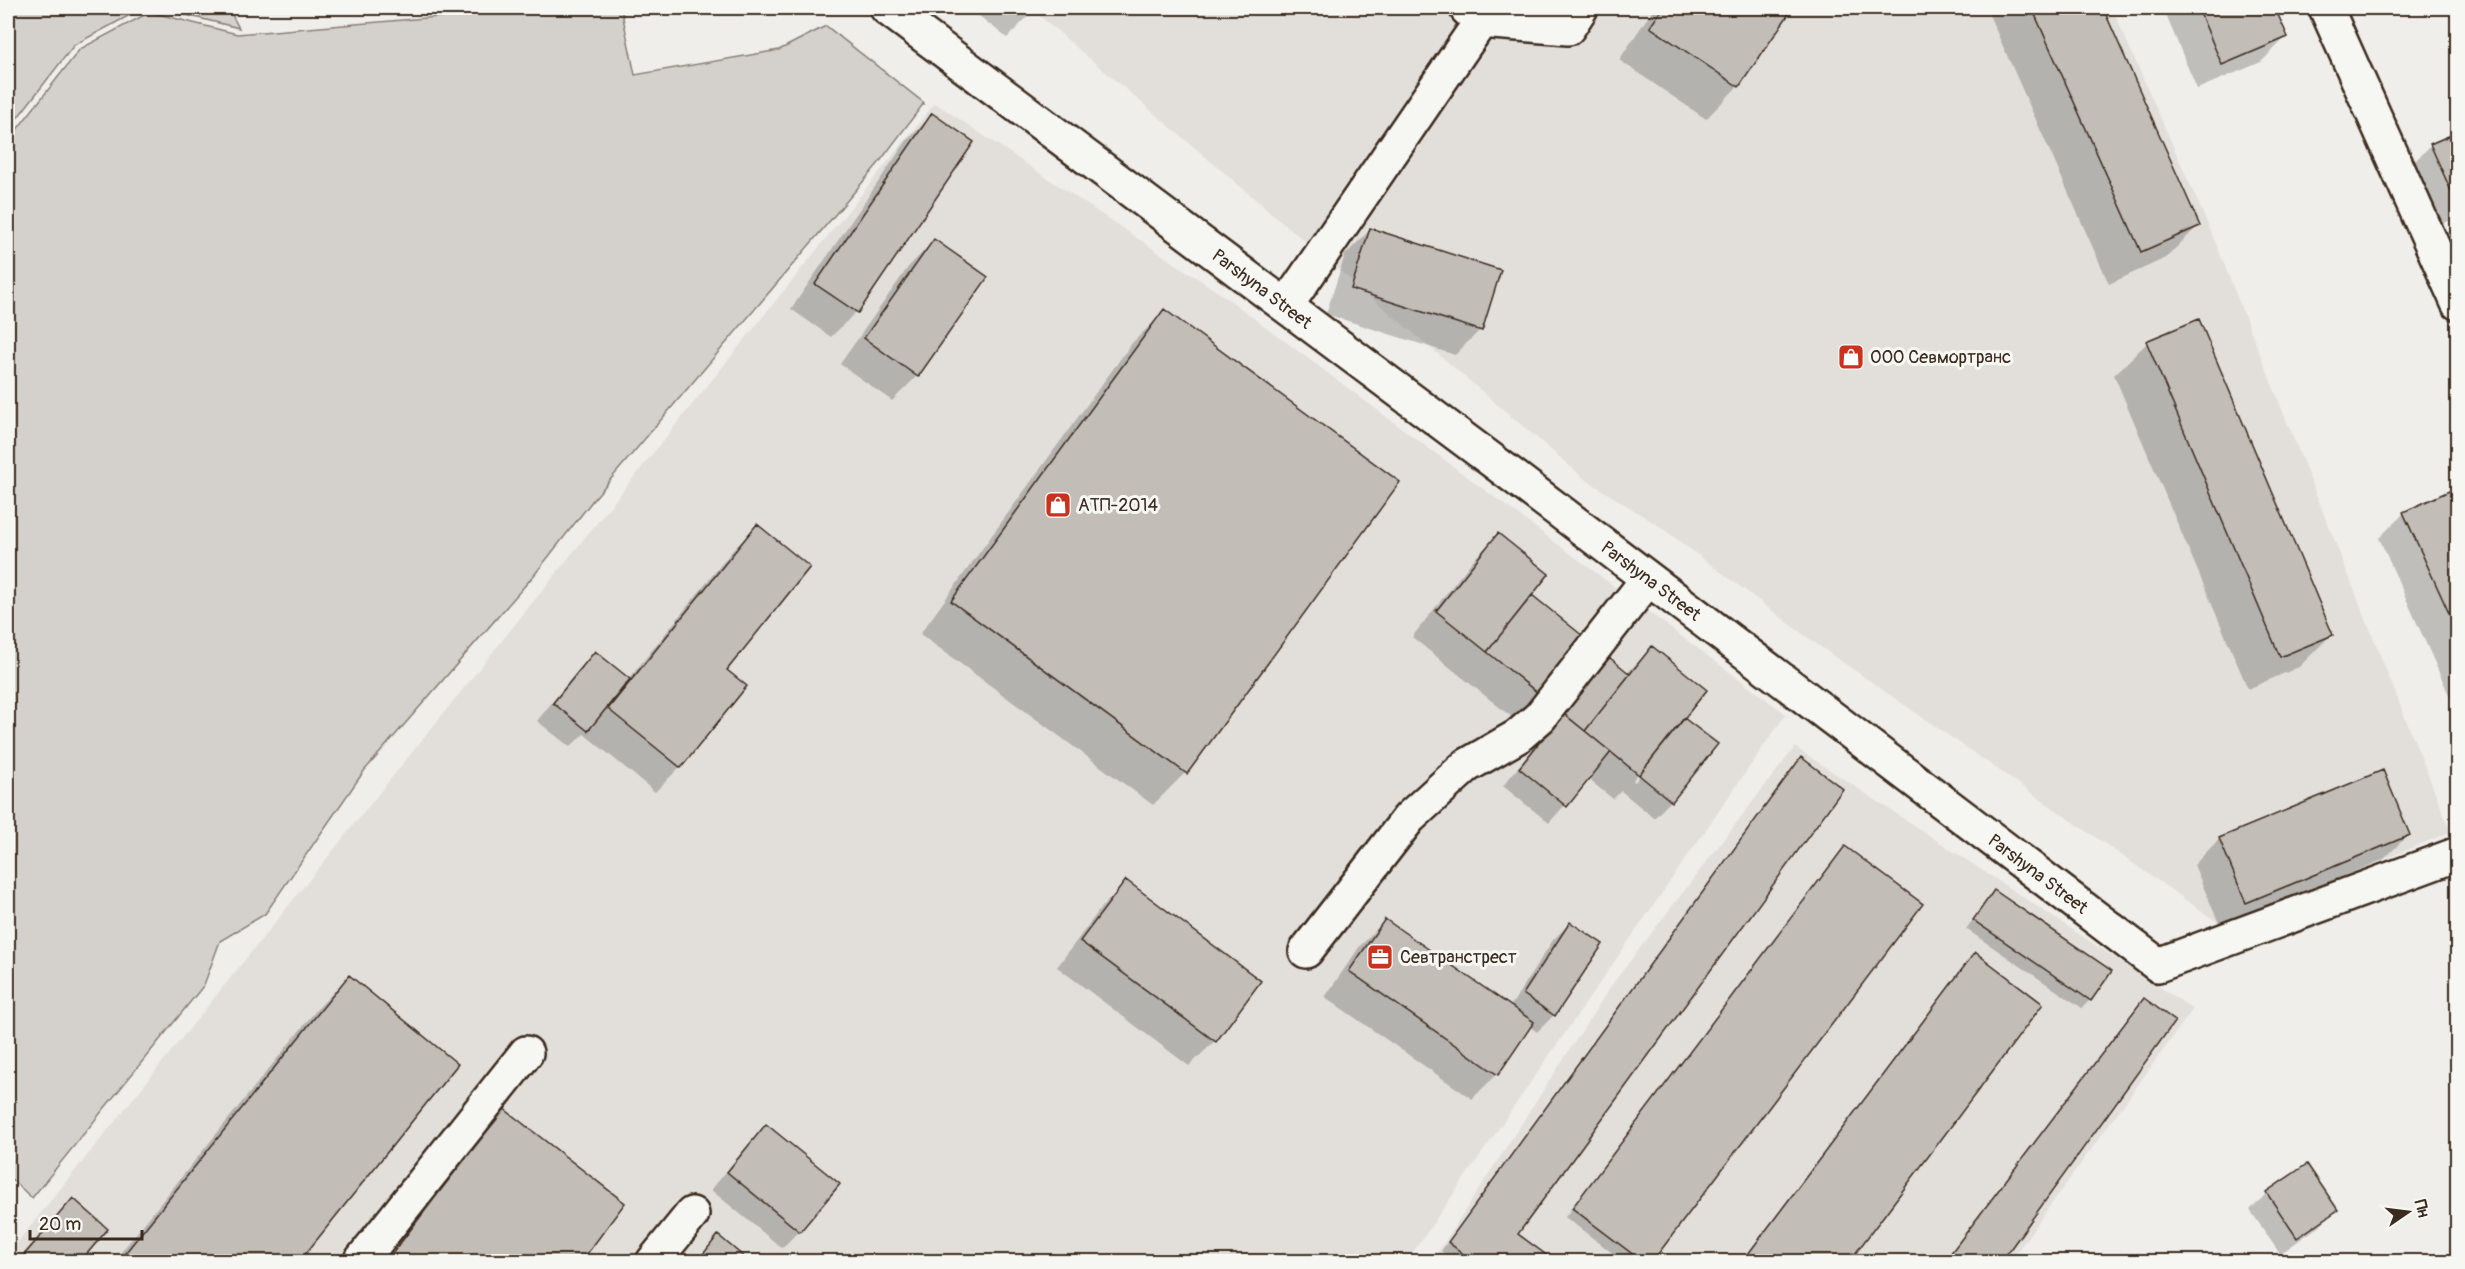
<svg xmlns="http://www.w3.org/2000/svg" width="2465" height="1269" viewBox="0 0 2465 1269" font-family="Pangolin,sans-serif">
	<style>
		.built { fill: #e2dfdb }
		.green { fill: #d4d1cc; stroke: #887e75; stroke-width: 1.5 }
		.shadow { fill: #0003; fill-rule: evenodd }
		.building { fill: #c2bdb7; stroke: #3b2a1e; stroke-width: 1.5 }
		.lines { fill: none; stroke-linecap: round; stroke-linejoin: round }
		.minor-casing { stroke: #3b2a1e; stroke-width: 38 }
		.minor { stroke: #f6f6f2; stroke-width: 33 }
		.labels { text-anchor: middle; stroke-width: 6; stroke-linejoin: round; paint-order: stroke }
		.street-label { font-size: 18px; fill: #3b2a1e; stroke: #f6f6f2 }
		.poi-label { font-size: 18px; fill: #3b2a1e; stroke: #f6f6f2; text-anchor: start }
	</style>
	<rect width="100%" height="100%" fill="#efeeea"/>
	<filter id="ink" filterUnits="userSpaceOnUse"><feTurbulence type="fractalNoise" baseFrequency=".0167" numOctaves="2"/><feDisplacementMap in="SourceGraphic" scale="12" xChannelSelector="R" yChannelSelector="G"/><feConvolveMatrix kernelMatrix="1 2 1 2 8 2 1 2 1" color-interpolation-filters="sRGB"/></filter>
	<g filter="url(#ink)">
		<path class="built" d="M 1030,8 L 2112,8 L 2212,234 L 2451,832 L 2222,925 L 1815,643 L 1662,528 L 1585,479 Z
			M 935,103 L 1224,296 L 1786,714 L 1407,1261 L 8,1262 L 8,1254 Z
			M 1795,747 L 2193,1009 L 2010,1261 L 1444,1262 L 1436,1255 L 1613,983 Z"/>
		<path class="green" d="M 8,8 L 143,8 L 74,45 L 8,130 Z
			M 158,8 L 228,8 L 239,28 Z
			M 544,8 L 621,8 L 635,75 L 779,50 L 826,26 L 924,103 L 878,164 L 593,500 L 535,574 L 364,771 L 265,914 L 220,941 L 204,985 L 32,1198 L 9,1177 L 8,1178 L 8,141 L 80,49 L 150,12 L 237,34 Z"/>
		<path class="shadow" d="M 969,8 L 1036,8 L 1007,38 Z
			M 1654,8 L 1791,8 L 1738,86 L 1706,119 L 1619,60 Z
			M 1986,8 L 2101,8 L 2198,226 L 2166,258 L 2109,284 Z
			M 2163,8 L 2274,8 L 2286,37 L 2261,62 L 2197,89 Z
			M 933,115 L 856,312 L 831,337 L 791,309 L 907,140 Z
			M 2458,134 L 2458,217 L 2432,228 L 2406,170 L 2431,145 Z
			M 1370,230 L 1480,330 L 1455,355 L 1326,314 L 1345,255 Z
			M 934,241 L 917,376 L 892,401 L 840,364 L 909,266 Z
			M 1165,311 L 1398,483 L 1185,773 L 1153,805 L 920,634 L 1132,343 Z
			M 2147,343 L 2331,635 L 2299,667 L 2248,689 L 2114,375 Z
			M 2458,489 L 2458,705 L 2454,706 L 2379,538 L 2404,513 Z
			M 757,526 L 725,670 L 680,767 L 655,792 L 584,734 L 570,747 L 537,721 L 578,670 L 595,653 L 628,680 L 732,551 Z
			M 1498,535 L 1530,596 L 1627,673 L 1652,648 L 1682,718 L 1671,801 L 1654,818 L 1621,791 L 1613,799 L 1588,779 L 1549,823 L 1503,786 L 1540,740 L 1412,637 L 1473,560 ZM 1668,736 L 1672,736 L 1635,782 L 1633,780 Z
			M 1801,759 L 1516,1234 L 1553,1262 L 1455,1262 L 1441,1251 L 1793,768 Z
			M 2382,772 L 2408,835 L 2383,860 L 2221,928 L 2194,865 L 2219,839 Z
			M 1845,847 L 1650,1262 L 1624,1262 L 1565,1217 Z
			M 1126,882 L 1215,1041 L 1189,1066 L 1057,967 L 1101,908 Z
			M 1994,892 L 2090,1000 L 2082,1008 L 1966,929 Z
			M 1385,921 L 1510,1007 L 1553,940 L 1570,923 L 1554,1015 L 1537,1032 L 1529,1026 L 1497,1074 L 1472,1099 L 1325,997 L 1360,946 Z
			M 1975,954 L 1847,1262 L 1741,1262 L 1967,962 Z
			M 349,977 L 297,1262 L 113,1262 L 317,1009 Z
			M 2144,1000 L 1999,1262 L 1944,1262 L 2136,1008 Z
			M 503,1110 L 579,1262 L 380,1262 L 470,1143 Z
			M 766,1126 L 799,1231 L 782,1248 L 711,1190 L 750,1143 Z
			M 2267,1193 L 2336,1209 L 2319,1226 L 2280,1254 L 2250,1210 Z
			M 73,1200 L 78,1262 L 16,1262 L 48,1225 Z
			M 718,1237 L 748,1262 L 694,1262 Z"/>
		<path class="building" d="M 1025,8 L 1038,8 L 1033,14 Z
			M 1663,8 L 1793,8 L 1739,87 L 1650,27 Z
			M 2032,8 L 2103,8 L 2200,226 L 2141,252 Z
			M 2198,8 L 2275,8 L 2288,37 L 2222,65 Z
			M 932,113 L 974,142 L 858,313 L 815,284 Z
			M 2458,132 L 2458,204 L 2457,204 L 2430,144 Z
			M 1370,228 L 1501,270 L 1482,331 L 1351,289 Z
			M 934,239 L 988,277 L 918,377 L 864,338 Z
			M 1164,309 L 1400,482 L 1187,774 L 951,601 Z
			M 2199,319 L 2333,635 L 2280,657 L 2146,341 Z
			M 2458,487 L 2458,633 L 2403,512 Z
			M 757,524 L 810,567 L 727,670 L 747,686 L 681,768 L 608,709 Z
			M 1498,533 L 1549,574 L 1487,652 L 1436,611 Z
			M 1532,595 L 1630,674 L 1585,731 L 1487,652 Z
			M 1652,646 L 1707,690 L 1639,775 L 1585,731 Z
			M 595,651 L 630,679 L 588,731 L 553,703 Z
			M 1563,713 L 1611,752 L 1567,807 L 1519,768 Z
			M 1684,718 L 1718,744 L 1672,802 L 1639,775 Z
			M 1801,757 L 1843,789 L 1518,1234 L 1556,1262 L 1474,1262 L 1448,1242 Z
			M 2383,770 L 2410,835 L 2246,903 L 2219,838 Z
			M 1845,846 L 1923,904 L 1652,1262 L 1643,1262 L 1572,1208 Z
			M 1126,880 L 1261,981 L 1216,1042 L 1080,941 Z
			M 1994,890 L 2112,971 L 2091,1001 L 1973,920 Z
			M 1385,919 L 1534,1022 L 1498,1075 L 1349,971 Z
			M 1570,922 L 1603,944 L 1555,1016 L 1523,994 Z
			M 1975,952 L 2043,1004 L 1849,1262 L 1742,1262 Z
			M 349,975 L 458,1064 L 299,1262 L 118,1262 Z
			M 2144,998 L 2175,1021 L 2001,1262 L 1944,1262 Z
			M 503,1108 L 625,1203 L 581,1262 L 386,1262 Z
			M 766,1124 L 840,1184 L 800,1232 L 727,1172 Z
			M 2307,1164 L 2338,1210 L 2297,1238 L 2266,1192 Z
			M 73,1198 L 108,1229 L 80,1262 L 18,1262 Z
			M 718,1235 L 750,1262 L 697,1262 Z"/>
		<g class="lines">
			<defs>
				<path id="minor" d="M 887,8 L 1517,479 L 2158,965 L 2458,854
					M 2326,8 L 2458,303
					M 1467,9 L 1480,21 L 1568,28 L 1581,8
					M 1286,306 L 1490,8
					M 1306,951 L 1409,818 L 1466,766 L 1518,736 L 1540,717 L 1648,579
					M 360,1262 L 526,1053
					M 653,1262 L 692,1214"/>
			</defs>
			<use href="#minor" class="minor-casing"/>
			<use href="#minor" class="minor"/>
		</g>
	</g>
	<defs>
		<symbol id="shop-square" viewBox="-11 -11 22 22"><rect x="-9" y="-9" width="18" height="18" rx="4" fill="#c8321e" stroke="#f6f6f2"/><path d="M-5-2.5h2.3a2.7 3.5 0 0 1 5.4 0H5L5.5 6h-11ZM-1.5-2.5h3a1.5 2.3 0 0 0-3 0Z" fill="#fff"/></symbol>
		<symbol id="office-square" viewBox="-11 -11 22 22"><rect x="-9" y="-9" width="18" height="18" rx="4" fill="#c8321e" stroke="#f6f6f2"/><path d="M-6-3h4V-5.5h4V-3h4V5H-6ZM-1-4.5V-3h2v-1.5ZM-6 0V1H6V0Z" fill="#fff"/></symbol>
	</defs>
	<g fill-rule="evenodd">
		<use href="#shop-square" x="1836" y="342" width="30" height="30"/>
		<use href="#shop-square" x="1043" y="490" width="30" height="30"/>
		<use href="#office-square" x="1365" y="942" width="30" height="30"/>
	</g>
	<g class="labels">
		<g class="street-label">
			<text transform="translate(1262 289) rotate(37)" y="6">Parshyna Street</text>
			<text transform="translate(1651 581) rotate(37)" y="6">Parshyna Street</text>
			<text transform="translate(2038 874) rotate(37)" y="6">Parshyna Street</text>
		</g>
		<g class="poi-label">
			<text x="1870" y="363">ООО Севмортранс</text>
			<text x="1078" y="511">АТП-2014</text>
			<text x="1400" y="963">Севтранстрест</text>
		</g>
	</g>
	<rect width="2465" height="1269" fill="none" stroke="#f6f6f2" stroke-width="30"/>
	<rect x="15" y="15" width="2435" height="1239" fill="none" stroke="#3b2a1e" stroke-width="2" filter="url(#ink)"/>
	<g transform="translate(2408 1212) rotate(76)" stroke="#f6f6f2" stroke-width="4.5" paint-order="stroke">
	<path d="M0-4.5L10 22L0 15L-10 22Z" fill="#3b2a1e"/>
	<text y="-9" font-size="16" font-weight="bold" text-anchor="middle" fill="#3b2a1e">Пн</text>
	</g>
	<path d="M30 1230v9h112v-9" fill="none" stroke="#3b2a1e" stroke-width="3"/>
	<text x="39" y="1230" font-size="18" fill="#3b2a1e" stroke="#f6f6f2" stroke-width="4.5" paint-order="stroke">20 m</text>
</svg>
